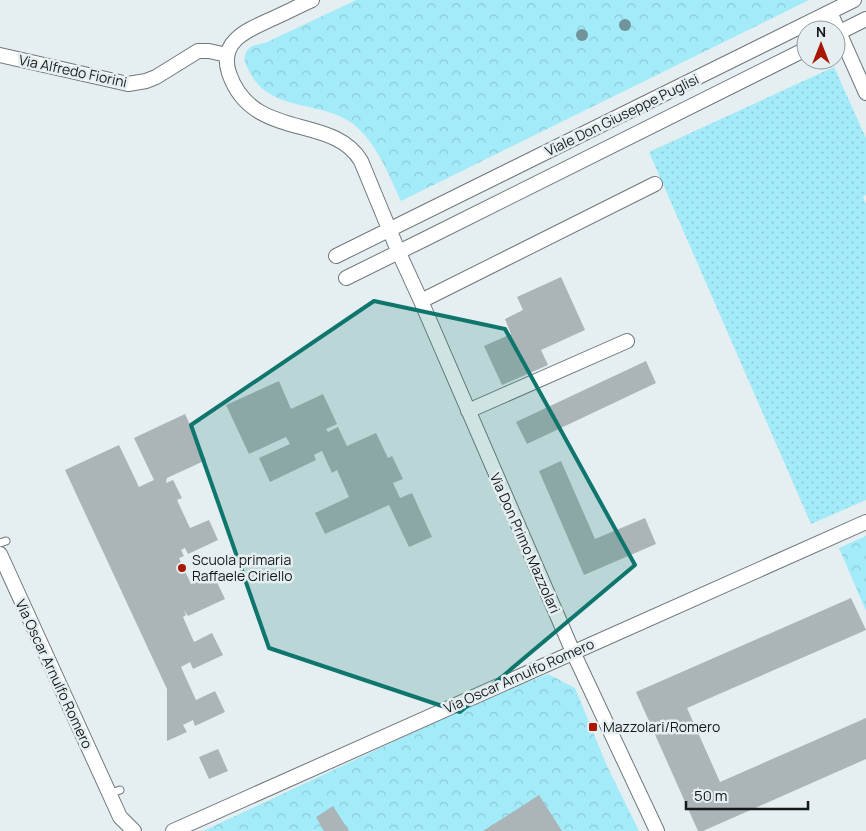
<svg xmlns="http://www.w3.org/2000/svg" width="866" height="831" viewBox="0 0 866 831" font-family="Manrope,sans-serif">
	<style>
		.grass { fill: url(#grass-dots) }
		.park { fill: url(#park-crowns) }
		.building { fill: #abb4b6 }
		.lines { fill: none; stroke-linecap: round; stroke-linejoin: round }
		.service-casing { stroke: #70787a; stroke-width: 9 }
		.minor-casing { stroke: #70787a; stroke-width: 16 }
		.service { stroke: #fff; stroke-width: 7 }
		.minor { stroke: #fff; stroke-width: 14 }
		.tree { fill: #70949a }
		.marked { fill: #0f766e; fill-opacity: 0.2; stroke: #0f766e; stroke-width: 4; stroke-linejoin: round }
		.poi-dot { fill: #a81800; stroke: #e5eef0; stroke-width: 2 }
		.labels { text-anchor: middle; stroke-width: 5; stroke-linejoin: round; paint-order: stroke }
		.street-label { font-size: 14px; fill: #16191a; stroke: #e5eef0 }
		.poi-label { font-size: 14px; fill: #16191a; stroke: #e5eef0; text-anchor: start }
	</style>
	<defs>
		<pattern id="grass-dots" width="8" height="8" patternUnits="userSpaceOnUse" patternTransform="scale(1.25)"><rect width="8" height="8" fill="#a4ebfa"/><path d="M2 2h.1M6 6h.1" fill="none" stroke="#8cc9d6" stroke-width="1.8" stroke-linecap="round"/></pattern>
		<pattern id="park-crowns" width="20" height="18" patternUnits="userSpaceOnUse" patternTransform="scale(1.25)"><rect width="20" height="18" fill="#a4ebfa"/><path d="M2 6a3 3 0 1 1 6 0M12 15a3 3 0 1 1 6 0" fill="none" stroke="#8cc9d6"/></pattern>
	</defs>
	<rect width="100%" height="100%" fill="#e5eef0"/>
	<path class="grass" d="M 834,67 L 866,138 L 866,195 L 863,197 L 866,204 L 866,500 L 811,524 L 649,152 Z"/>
	<path class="park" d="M 356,0 L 809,0 L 401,201 C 388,174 378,144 353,124 C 322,100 271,113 250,73 C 248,68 243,62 245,56 C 247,45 257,45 265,43 Z
		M 866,536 L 866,611 L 839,548 Z
		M 548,674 L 575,688 L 607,766 L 639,831 L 203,831 L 485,699 Z"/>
	<path class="building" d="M 561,277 L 585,330 L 541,350 L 548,365 L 502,385 L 484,346 L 511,334 L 505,319 L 523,310 L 517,297 Z
		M 646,361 L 656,383 L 527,444 L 516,422 Z
		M 279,381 L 291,409 L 323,394 L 337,424 L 326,429 L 328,432 L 338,427 L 347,446 L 376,433 L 388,458 L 392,456 L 403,479 L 393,483 L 400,498 L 412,493 L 432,537 L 409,547 L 389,505 L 325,534 L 315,513 L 349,497 L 337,470 L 332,473 L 322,451 L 314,455 L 316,460 L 270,482 L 259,458 L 290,444 L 286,437 L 249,454 L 226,405 Z
		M 185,414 L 206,460 L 167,478 L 166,483 L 173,480 L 182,498 L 177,500 L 190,528 L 209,520 L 218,540 L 188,554 L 185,548 L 181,550 L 184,556 L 179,558 L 191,584 L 213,574 L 225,599 L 188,616 L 184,610 L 186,615 L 183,617 L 194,642 L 212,633 L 223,655 L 193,669 L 190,662 L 181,667 L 196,700 L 215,691 L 225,712 L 195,726 L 193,720 L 183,725 L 187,732 L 167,741 L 167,689 L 65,470 L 119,445 L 139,487 L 154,480 L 134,438 Z
		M 561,461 L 595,539 L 645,518 L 656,544 L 584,575 L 539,471 Z
		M 851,598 L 866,630 L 687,708 L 720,782 L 866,718 L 866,759 L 703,831 L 698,831 L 636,692 Z
		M 218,749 L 228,771 L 209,779 L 199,757 Z
		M 539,795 L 562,831 L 483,831 Z
		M 333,806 L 349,831 L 324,831 L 316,817 Z"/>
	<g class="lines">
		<defs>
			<path id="service" d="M 0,543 L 6,541
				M 109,794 L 120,790"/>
			<path id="minor" d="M 312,0 C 299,6 287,12 274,18 C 250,29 218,40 229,73 C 252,142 333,113 361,161 L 399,253 L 421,301 L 573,652 L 657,831
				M 830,12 L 866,93
				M 836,34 L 866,19
				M 0,55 L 128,84 L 146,81 L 156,77 L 198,51 L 209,51 L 227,55
				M 336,256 L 854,0
				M 346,278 L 425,239 L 806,49
				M 421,301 L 655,184
				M 468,411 L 627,341
				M 0,554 L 120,817 L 134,831
				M 173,831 L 866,522"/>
		</defs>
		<use href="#service" class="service-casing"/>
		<use href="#minor" class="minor-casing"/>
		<use href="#service" class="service"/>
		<use href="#minor" class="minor"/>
	</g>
	<g class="tree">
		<circle cx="625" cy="25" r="6"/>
		<circle cx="582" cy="35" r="6"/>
	</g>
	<path class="marked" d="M 374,301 L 505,329 L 635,565 L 460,712 L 269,648 L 191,425 Z"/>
	<g class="poi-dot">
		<circle cx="182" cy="568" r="5"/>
		<rect x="588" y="722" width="10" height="10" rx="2.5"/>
	</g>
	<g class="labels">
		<g class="street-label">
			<text transform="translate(73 71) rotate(12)" y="5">Via Alfredo Fiorini</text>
			<text transform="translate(622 115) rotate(-26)" y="5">Viale Don Giuseppe Puglisi</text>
			<text transform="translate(525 543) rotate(66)" y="5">Via Don Primo Mazzolari</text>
			<text transform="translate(54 674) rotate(65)" y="5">Via Oscar Arnulfo Romero</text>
			<text transform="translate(519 676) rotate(-24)" y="5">Via Oscar Arnulfo Romero</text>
		</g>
		<g class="poi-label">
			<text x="192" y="565">Scuola primaria<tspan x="192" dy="16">Raffaele Ciriello</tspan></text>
			<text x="603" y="732">Mazzolari/Romero</text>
		</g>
	</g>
	<g transform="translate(821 45)"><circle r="24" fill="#e5eef0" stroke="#92999a"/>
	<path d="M0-4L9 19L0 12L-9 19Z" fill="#a81800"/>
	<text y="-8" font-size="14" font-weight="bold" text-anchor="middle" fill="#16191a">N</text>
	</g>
	<path d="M686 801v8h122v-8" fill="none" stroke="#16191a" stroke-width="2.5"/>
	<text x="694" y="801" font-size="15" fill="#16191a" stroke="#e5eef0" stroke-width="4" paint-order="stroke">50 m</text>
</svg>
